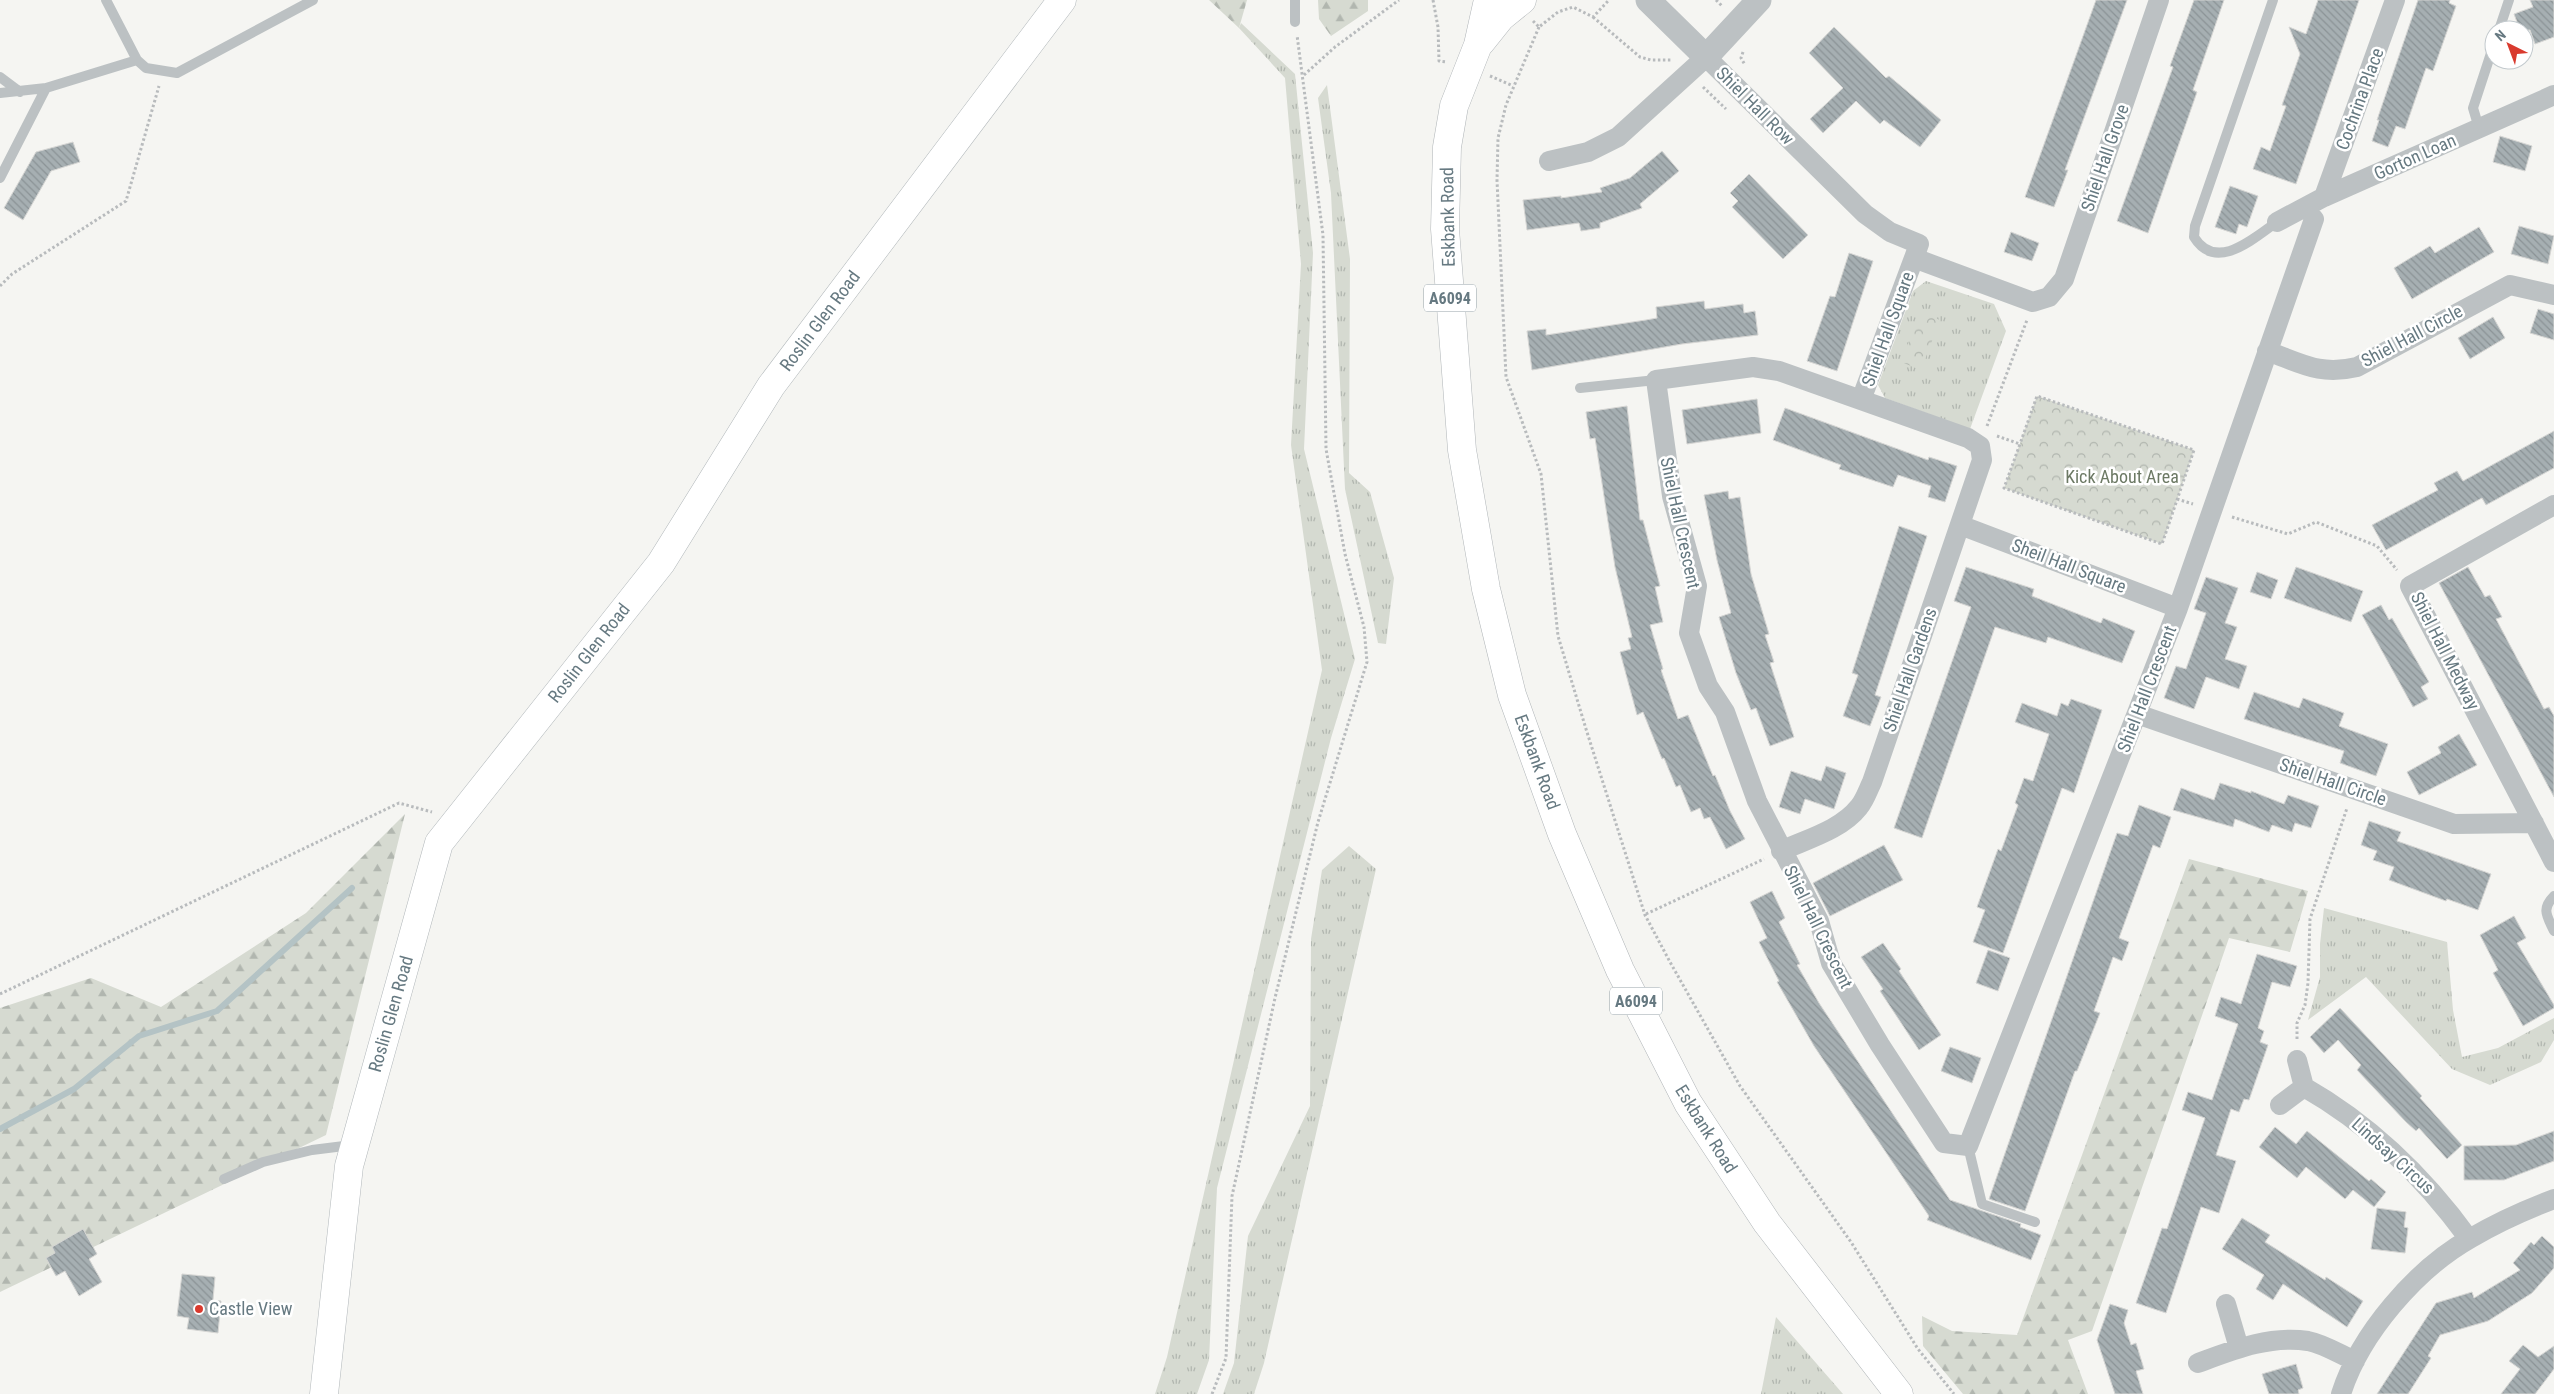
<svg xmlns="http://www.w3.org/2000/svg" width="2554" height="1394" viewBox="0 0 2554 1394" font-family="'Roboto Condensed',sans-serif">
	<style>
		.grass { fill: url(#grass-tufts) }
		.forest { fill: url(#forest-firs) }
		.park { fill: url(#park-crowns) }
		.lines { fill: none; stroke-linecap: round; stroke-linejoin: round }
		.stream { stroke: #b4c3c5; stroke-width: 6 }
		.building { fill: url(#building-back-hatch); stroke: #d6d6d4 }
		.secondary-casing { stroke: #b1b7ba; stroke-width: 29 }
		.primary-casing { stroke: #b0b5b8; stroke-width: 29 }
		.path { stroke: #b8bbbd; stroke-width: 3; stroke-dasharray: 2.5 2.5; stroke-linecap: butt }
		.service { stroke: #bcc1c3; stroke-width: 10 }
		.minor { stroke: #bcc1c3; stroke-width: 20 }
		.tertiary { stroke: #bcc1c3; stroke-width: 25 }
		.secondary { stroke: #fff; stroke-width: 28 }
		.primary { stroke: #fff; stroke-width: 28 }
		.poi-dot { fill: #d93a2e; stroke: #fff; stroke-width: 2 }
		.labels { text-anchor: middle; stroke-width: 5; stroke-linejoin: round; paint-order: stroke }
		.shield { fill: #fff; stroke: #94a1a7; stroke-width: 1 }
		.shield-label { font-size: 16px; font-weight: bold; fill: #667981 }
		.street-label { font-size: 18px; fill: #667981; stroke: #fff }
		.park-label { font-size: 18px; fill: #6c7964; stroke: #fff }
		.poi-label { font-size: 18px; fill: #667981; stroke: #fff; text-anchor: start }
	</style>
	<defs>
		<pattern id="grass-tufts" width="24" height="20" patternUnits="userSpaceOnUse" patternTransform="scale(1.25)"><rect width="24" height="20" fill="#d6dad1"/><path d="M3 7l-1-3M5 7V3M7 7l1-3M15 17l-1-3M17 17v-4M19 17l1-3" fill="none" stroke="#b1b6af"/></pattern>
		<pattern id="forest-firs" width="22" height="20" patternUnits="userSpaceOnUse" patternTransform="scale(1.25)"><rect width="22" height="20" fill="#d6dad1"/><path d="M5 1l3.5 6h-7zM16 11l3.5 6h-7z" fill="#b1b6af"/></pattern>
		<pattern id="park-crowns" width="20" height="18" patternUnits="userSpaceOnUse" patternTransform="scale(1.25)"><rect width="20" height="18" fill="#d6dad1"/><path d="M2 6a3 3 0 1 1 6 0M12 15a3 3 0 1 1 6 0" fill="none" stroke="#b1b6af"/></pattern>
		<pattern id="building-back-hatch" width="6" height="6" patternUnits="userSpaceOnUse" patternTransform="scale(1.25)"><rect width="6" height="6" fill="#a6afb2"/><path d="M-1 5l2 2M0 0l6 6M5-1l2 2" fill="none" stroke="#8b9396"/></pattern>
	</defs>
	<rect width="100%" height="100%" fill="#f5f5f2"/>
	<path class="grass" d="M 1241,23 L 1295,74 L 1313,253 L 1304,449 L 1355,659 L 1331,738 L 1217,1188 L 1209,1360 L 1197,1394 L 1155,1394 L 1167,1357 L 1322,670 L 1291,445 L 1301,264 L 1285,78 L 1239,28 Z
		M 1327,85 L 1350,259 L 1349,473 L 1370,492 L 1394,578 L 1386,644 L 1378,643 L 1345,489 L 1331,193 L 1318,98 Z
		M 1926,281 L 1994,304 L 2006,331 L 1970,429 L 1885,398 L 1878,385 L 1913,291 Z
		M 1349,846 L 1376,869 L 1264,1363 L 1254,1394 L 1223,1394 L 1234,1363 L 1248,1236 L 1310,1106 L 1311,939 L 1322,870 Z
		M 2324,908 L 2447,942 L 2453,1010 L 2462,1057 L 2498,1048 L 2554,1018 L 2554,1040 L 2541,1062 L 2490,1085 L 2452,1069 L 2366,977 L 2308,1020 L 2320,977 L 2320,944 Z
		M 1776,1317 L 1843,1394 L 1761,1394 Z"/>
	<path class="forest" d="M 1209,0 L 1247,0 L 1239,28 Z
		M 1318,0 L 1368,0 L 1368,11 L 1331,36 L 1319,19 Z
		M 405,814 L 326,1135 L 0,1292 L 0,1008 L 91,978 L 161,1007 L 306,913 Z
		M 2189,859 L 2308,891 L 2290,952 L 2229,938 L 2092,1331 L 2068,1340 L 2088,1394 L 1963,1394 L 1923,1346 L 1922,1316 L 1952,1331 L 2017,1335 Z"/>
	<path class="park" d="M 1920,312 L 1940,320 L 1921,370 L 1901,362 Z
		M 2037,396 L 2194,450 L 2162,544 L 2004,488 Z"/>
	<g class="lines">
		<path class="stream" d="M 0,1129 L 74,1089 L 139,1036 L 217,1011 L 352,888"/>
	</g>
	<path class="building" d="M 2096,0 L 2127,0 L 2065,170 L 2068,170 L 2054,207 L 2025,197 Z
		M 2194,0 L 2224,0 L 2193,90 L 2197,92 L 2148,233 L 2117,221 L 2173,67 L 2170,66 Z
		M 2318,0 L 2359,0 L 2296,184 L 2253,169 L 2261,147 L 2270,151 L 2286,106 L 2282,105 L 2300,54 L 2289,27 L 2306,34 Z
		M 2418,0 L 2450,0 L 2449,3 L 2456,6 L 2433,71 L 2426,68 L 2405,129 L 2396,126 L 2388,147 L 2372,141 L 2379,120 L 2377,120 Z
		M 2530,0 L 2554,0 L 2554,37 L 2535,44 L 2530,30 L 2520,30 L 2514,14 L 2533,7 Z
		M 1834,27 L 1886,78 L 1889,76 L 1941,120 L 1920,147 L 1884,120 L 1880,124 L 1856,101 L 1823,133 L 1810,119 L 1843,88 L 1809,53 Z
		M 2500,136 L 2532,146 L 2525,171 L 2493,162 Z
		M 73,142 L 80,162 L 51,171 L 23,220 L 4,208 L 36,152 Z
		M 1662,151 L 1679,171 L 1640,204 L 1642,208 L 1600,223 L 1600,228 L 1581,231 L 1579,223 L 1527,230 L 1523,200 L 1561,196 L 1561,198 L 1602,192 L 1600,188 L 1630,178 Z
		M 1749,174 L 1808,235 L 1783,259 L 1732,207 L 1738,201 L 1730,193 Z
		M 2230,186 L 2258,196 L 2247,227 L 2239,224 L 2236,234 L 2215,227 Z
		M 2519,226 L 2554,236 L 2548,264 L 2511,254 Z
		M 2479,227 L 2494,252 L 2412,299 L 2394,268 L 2430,246 L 2435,253 Z
		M 2011,232 L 2039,243 L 2032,261 L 2004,252 Z
		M 1849,253 L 1873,261 L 1837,371 L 1807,361 L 1830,296 L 1835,297 Z
		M 1704,301 L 1705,309 L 1743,304 L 1744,313 L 1755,311 L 1758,335 L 1682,344 L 1532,370 L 1527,331 L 1546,329 L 1546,335 L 1646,320 L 1657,318 L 1656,307 Z
		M 2538,309 L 2554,314 L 2554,340 L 2530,333 Z
		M 2493,317 L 2505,338 L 2470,359 L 2458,338 Z
		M 1757,399 L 1761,433 L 1687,444 L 1682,410 Z
		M 1627,406 L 1640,520 L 1643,520 L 1660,586 L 1655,587 L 1663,622 L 1650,625 L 1663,669 L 1661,670 L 1678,719 L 1688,715 L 1713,776 L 1715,775 L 1730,811 L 1745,839 L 1726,849 L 1710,817 L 1704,819 L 1700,808 L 1691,812 L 1680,785 L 1676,787 L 1664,758 L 1662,759 L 1643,712 L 1637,715 L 1620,652 L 1631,649 L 1628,638 L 1632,637 L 1615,567 L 1595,438 L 1590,439 L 1586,412 Z
		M 1785,408 L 1928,460 L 1929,457 L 1957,466 L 1945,502 L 1928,497 L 1931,486 L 1898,475 L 1893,487 L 1839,469 L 1841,465 L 1773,440 Z
		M 2554,431 L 2554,468 L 2486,505 L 2482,498 L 2386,550 L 2372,525 L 2438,490 L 2434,483 L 2457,471 L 2463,481 Z
		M 1728,491 L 1729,499 L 1740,497 L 1751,574 L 1769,634 L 1765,635 L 1774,662 L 1770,663 L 1794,737 L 1770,746 L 1756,708 L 1751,710 L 1736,673 L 1719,617 L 1731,613 L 1717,560 L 1704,495 Z
		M 1899,526 L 1927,536 L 1875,695 L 1881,697 L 1870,726 L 1843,716 L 1858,675 L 1852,673 Z
		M 1966,567 L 2034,589 L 2032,596 L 2101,623 L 2103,618 L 2135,631 L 2122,663 L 2048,637 L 2046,643 L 1995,627 L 1922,838 L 1894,828 L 1971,607 L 1954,601 Z
		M 2296,567 L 2363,591 L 2351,622 L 2284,598 Z
		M 2468,567 L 2485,597 L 2490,595 L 2502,617 L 2496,619 L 2544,709 L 2549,707 L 2554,716 L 2554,797 L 2439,583 Z
		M 2257,572 L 2278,580 L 2271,599 L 2250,592 Z
		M 2206,577 L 2238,588 L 2225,623 L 2237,627 L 2225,659 L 2247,666 L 2239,689 L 2206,677 L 2194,709 L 2164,698 L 2176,666 L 2186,669 L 2206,613 L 2194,609 Z
		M 2381,605 L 2389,620 L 2392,618 L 2429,682 L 2421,687 L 2428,699 L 2413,707 L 2362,615 Z
		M 2254,692 L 2299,708 L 2303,698 L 2344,713 L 2339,726 L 2388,744 L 2376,776 L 2340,763 L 2344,751 L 2244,719 Z
		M 2071,699 L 2102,710 L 2074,793 L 2062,788 L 2003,953 L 1973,942 L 1985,910 L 1977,907 L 1998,849 L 2001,851 L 2018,805 L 2015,803 L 2024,778 L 2033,781 L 2049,734 L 2015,722 L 2022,703 L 2057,716 L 2061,703 L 2068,706 Z
		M 2459,734 L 2477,765 L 2419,795 L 2407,772 L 2441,753 L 2438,747 Z
		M 1826,766 L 1846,773 L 1834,809 L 1805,799 L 1800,814 L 1779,807 L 1791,771 L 1821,781 Z
		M 2220,783 L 2251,793 L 2251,791 L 2284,804 L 2288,795 L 2319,806 L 2311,828 L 2295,823 L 2292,832 L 2272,825 L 2269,832 L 2235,819 L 2233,827 L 2173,810 L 2181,788 L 2214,800 Z
		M 2139,805 L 2171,817 L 2160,848 L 2153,845 L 2119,938 L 2129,942 L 2122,961 L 2113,957 L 2094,1011 L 2100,1013 L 2077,1071 L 2075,1071 L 2025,1211 L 1989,1199 L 2117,833 L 2128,836 Z
		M 2369,821 L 2401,832 L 2397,841 L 2491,874 L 2478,910 L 2447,899 L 2446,901 L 2389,880 L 2394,867 L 2373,860 L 2377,851 L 2361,845 Z
		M 1884,845 L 1903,880 L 1830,916 L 1813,883 Z
		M 1772,891 L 1785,918 L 1779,922 L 1800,964 L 1797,965 L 1819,1003 L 1950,1200 L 2021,1224 L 2020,1227 L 2041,1235 L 2031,1260 L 1927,1220 L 1929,1216 L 1814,1046 L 1777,982 L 1779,981 L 1759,942 L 1767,938 L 1750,902 Z
		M 2514,916 L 2526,938 L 2517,943 L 2554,1005 L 2554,1008 L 2523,1026 L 2493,973 L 2498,970 L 2480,935 Z
		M 1883,943 L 1901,969 L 1899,971 L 1941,1035 L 1919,1050 L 1880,991 L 1883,989 L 1861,957 Z
		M 1988,950 L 2010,958 L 1998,991 L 1976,983 Z
		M 2257,954 L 2297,966 L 2290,987 L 2272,982 L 2258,1028 L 2264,1031 L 2260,1042 L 2268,1045 L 2249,1100 L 2244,1099 L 2239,1112 L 2231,1109 L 2216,1155 L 2236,1161 L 2219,1213 L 2201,1207 L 2166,1313 L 2136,1303 L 2162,1228 L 2167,1229 L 2205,1118 L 2182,1110 L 2188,1092 L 2212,1100 L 2238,1024 L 2215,1016 L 2221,997 L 2241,1004 Z
		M 2340,1008 L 2422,1096 L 2420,1098 L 2462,1145 L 2447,1159 L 2419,1128 L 2416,1131 L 2406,1122 L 2357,1070 L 2361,1065 L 2338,1040 L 2324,1053 L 2310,1037 Z
		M 1950,1047 L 1981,1058 L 1972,1083 L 1941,1071 Z
		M 2275,1127 L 2296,1144 L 2307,1131 L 2369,1181 L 2371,1179 L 2386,1192 L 2374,1207 L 2353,1190 L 2345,1199 L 2306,1167 L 2297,1178 L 2259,1147 Z
		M 2554,1131 L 2554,1161 L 2504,1180 L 2464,1180 L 2464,1146 L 2516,1145 Z
		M 2377,1208 L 2406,1212 L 2404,1227 L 2408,1228 L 2405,1253 L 2371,1249 Z
		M 2242,1218 L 2270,1235 L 2265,1242 L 2325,1280 L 2326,1277 L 2363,1301 L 2347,1327 L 2283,1284 L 2273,1300 L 2256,1289 L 2264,1275 L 2222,1249 Z
		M 83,1229 L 97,1254 L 89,1259 L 102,1282 L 79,1296 L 65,1271 L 56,1276 L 46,1258 L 55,1253 L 52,1247 Z
		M 2542,1236 L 2554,1247 L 2554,1268 L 2532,1293 L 2488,1321 L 2440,1335 L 2428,1356 L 2431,1358 L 2408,1394 L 2377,1394 L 2436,1303 L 2472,1292 L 2474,1298 L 2520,1270 L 2513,1263 L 2531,1242 L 2534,1245 Z
		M 182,1274 L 215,1277 L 213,1300 L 221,1301 L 218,1333 L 187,1329 L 189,1318 L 177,1316 Z
		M 2110,1304 L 2128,1310 L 2124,1323 L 2131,1345 L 2136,1343 L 2144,1369 L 2136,1371 L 2143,1394 L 2115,1394 L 2097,1340 Z
		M 2523,1345 L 2538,1357 L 2554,1346 L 2554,1369 L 2535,1394 L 2501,1394 L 2520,1369 L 2509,1361 Z
		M 2296,1364 L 2303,1388 L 2298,1390 L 2299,1394 L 2269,1394 L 2262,1374 Z"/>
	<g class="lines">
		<defs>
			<path id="secondary" d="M 324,1394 L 349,1166 L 439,843 L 661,563 L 771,386 L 1062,0"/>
			<path id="primary" d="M 1488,0 L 1478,45 L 1454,106 L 1447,147 L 1445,229 L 1462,450 L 1486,589 L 1512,695 L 1562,834 L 1620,970 L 1688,1103 L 1767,1223 L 1899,1394
				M 1481,42 L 1501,17 L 1522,0"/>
		</defs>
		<use href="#secondary" class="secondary-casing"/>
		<use href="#primary" class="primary-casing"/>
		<path class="path" d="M 1433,0 L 1438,27 L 1439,61 L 1447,62
			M 1716,0 L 1723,7
			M 1593,17 L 1640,57 L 1651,60 L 1672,60
			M 1533,21 L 1539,27 L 1558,12 L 1573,7 L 1593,17 L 1609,0
			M 1539,27 L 1506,105 L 1498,138 L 1497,180 L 1506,377 L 1541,474 L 1558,636 L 1586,729 L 1645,915 L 1670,962 L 1740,1086 L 1851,1242 L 1918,1349 L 1954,1394
			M 1743,52 L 1741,58 L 1745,65
			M 1304,75 L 1335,47 L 1399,0
			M 1490,76 L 1513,86
			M 1703,87 L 1726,109
			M 0,286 L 12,274 L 126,201 L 159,86
			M 1987,426 L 2027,320
			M 1997,436 L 2020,444 L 2004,488 L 2162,544 L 2194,450 L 2037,396 L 2020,444
			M 2177,499 L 2193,504
			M 2232,517 L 2288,534 L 2316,522 L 2377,546 L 2397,570
			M 1646,914 L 1764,859
			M 0,994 L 399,803 L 432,812
			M 2297,1039 L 2297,1023 L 2305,1005 L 2308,983 L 2310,919 L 2347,808
			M 1212,1394 L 1226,1358 L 1232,1196 L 1275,998 L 1318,822 L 1367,662 L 1364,627 L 1345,554 L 1326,449 L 1323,235 L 1297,35"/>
		<path class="service" d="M 106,0 L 137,60 L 146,68 L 177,73 L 313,0
			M 1295,0 L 1295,22
			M 2273,0 L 2195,226 L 2194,237 C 2216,273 2254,238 2277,222
			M 2499,30 L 2509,0
			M 0,77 L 20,92
			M 0,93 L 46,88 L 137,60
			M 2479,128 L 2473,108 L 2494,44
			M 0,178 L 46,88
			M 1580,388 L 1656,380
			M 2554,896 C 2541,909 2547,916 2554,931
			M 1968,1146 L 1982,1204 L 2035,1222
			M 224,1179 L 263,1162 L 312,1150 L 352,1145"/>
		<path class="minor" d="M 1549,161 L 1588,152 L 1618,137 L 1706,57 L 1865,214 L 1890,232 L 1919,244 L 1914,258
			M 2324,197 L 2395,0
			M 2277,222 L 2324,197 L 2554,95
			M 2267,351 C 2301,363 2319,376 2357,367 L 2510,285 L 2554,295
			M 1861,400 L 1779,371 L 1753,367 L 1656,380 L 1672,496 L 1697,586 L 1689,633 L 1708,686 L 1725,712 L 1757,801 L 1819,921 L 1831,963 L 1880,1045 L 1944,1143 L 1968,1146 L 2178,608 L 2314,219
			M 2554,505 L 2410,586 L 2554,862
			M 1960,525 L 2178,608
			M 2137,714 L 2454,824 L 2534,823
			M 1781,851 C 1807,839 1841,830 1859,807 C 1865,800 1868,790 1872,782 L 1982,460 L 1980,446 L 1968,438 L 1861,400 L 1914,258 L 2033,302 L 2049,297 L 2064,279 L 2159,0
			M 2304,1087 C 2371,1125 2424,1177 2469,1239
			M 2280,1105 L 2304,1087 L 2297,1060
			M 2226,1304 L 2239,1348
			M 2198,1363 C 2233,1350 2270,1335 2308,1341 C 2324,1344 2341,1355 2355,1361
			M 2341,1394 C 2360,1334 2416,1269 2471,1238 C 2498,1222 2525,1210 2554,1199"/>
		<path class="tertiary" d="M 1648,0 L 1706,57 L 1759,0"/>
		<use href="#secondary" class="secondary"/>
		<use href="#primary" class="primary"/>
	</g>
	<circle class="poi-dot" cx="199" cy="1309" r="5"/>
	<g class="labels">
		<g class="shield">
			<rect x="1424" y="284.5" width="52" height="27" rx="4"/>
			<rect x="1610" y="987.5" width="52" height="27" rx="4"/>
		</g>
		<g class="shield-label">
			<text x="1450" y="304">A6094</text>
			<text x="1636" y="1007">A6094</text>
		</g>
		<g class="street-label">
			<text transform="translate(2360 99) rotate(-70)" y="6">Cochrina Place</text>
			<text transform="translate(1755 106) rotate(45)" y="6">Shiel Hall Row</text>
			<text transform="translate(2415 157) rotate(-24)" y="6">Gorton Loan</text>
			<text transform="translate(2105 158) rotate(-71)" y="6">Shiel Hall Grove</text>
			<text transform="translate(1448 217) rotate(-91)" y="6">Eskbank Road</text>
			<text transform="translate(820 321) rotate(-53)" y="6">Roslin Glen Road</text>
			<text transform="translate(1888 329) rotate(-70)" y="6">Shiel Hall Square</text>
			<text transform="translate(2412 336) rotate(-28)" y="6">Shiel Hall Circle</text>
			<text transform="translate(1680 523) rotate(78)" y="6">Shiel Hall Crescent</text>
			<text transform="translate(2069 566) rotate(21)" y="6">Sheil Hall Square</text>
			<text transform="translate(2445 651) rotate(63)" y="6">Shiel Hall Medway</text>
			<text transform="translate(589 653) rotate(-52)" y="6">Roslin Glen Road</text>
			<text transform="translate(1910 670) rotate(-71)" y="6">Shiel Hall Gardens</text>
			<text transform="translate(2147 689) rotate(-69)" y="6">Shiel Hall Crescent</text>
			<text transform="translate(1537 762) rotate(70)" y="6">Eskbank Road</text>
			<text transform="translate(2333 782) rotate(19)" y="6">Shiel Hall Circle</text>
			<text transform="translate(1818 927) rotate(64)" y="6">Shiel Hall Crescent</text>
			<text transform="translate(391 1014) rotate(-74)" y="6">Roslin Glen Road</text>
			<text transform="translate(1706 1129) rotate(58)" y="6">Eskbank Road</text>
			<text transform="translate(2393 1156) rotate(42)" y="6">Lindsay Circus</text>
		</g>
		<g class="park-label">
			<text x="2122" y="483">Kick About Area</text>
		</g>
		<g class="poi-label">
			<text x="209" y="1315">Castle View</text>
		</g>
	</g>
	<g transform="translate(2509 45) rotate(318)"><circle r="24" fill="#ffffff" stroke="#c2c9cd"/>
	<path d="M0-4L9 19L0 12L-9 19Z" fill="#d93a2e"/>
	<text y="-8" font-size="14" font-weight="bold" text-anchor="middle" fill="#667981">N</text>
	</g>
</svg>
